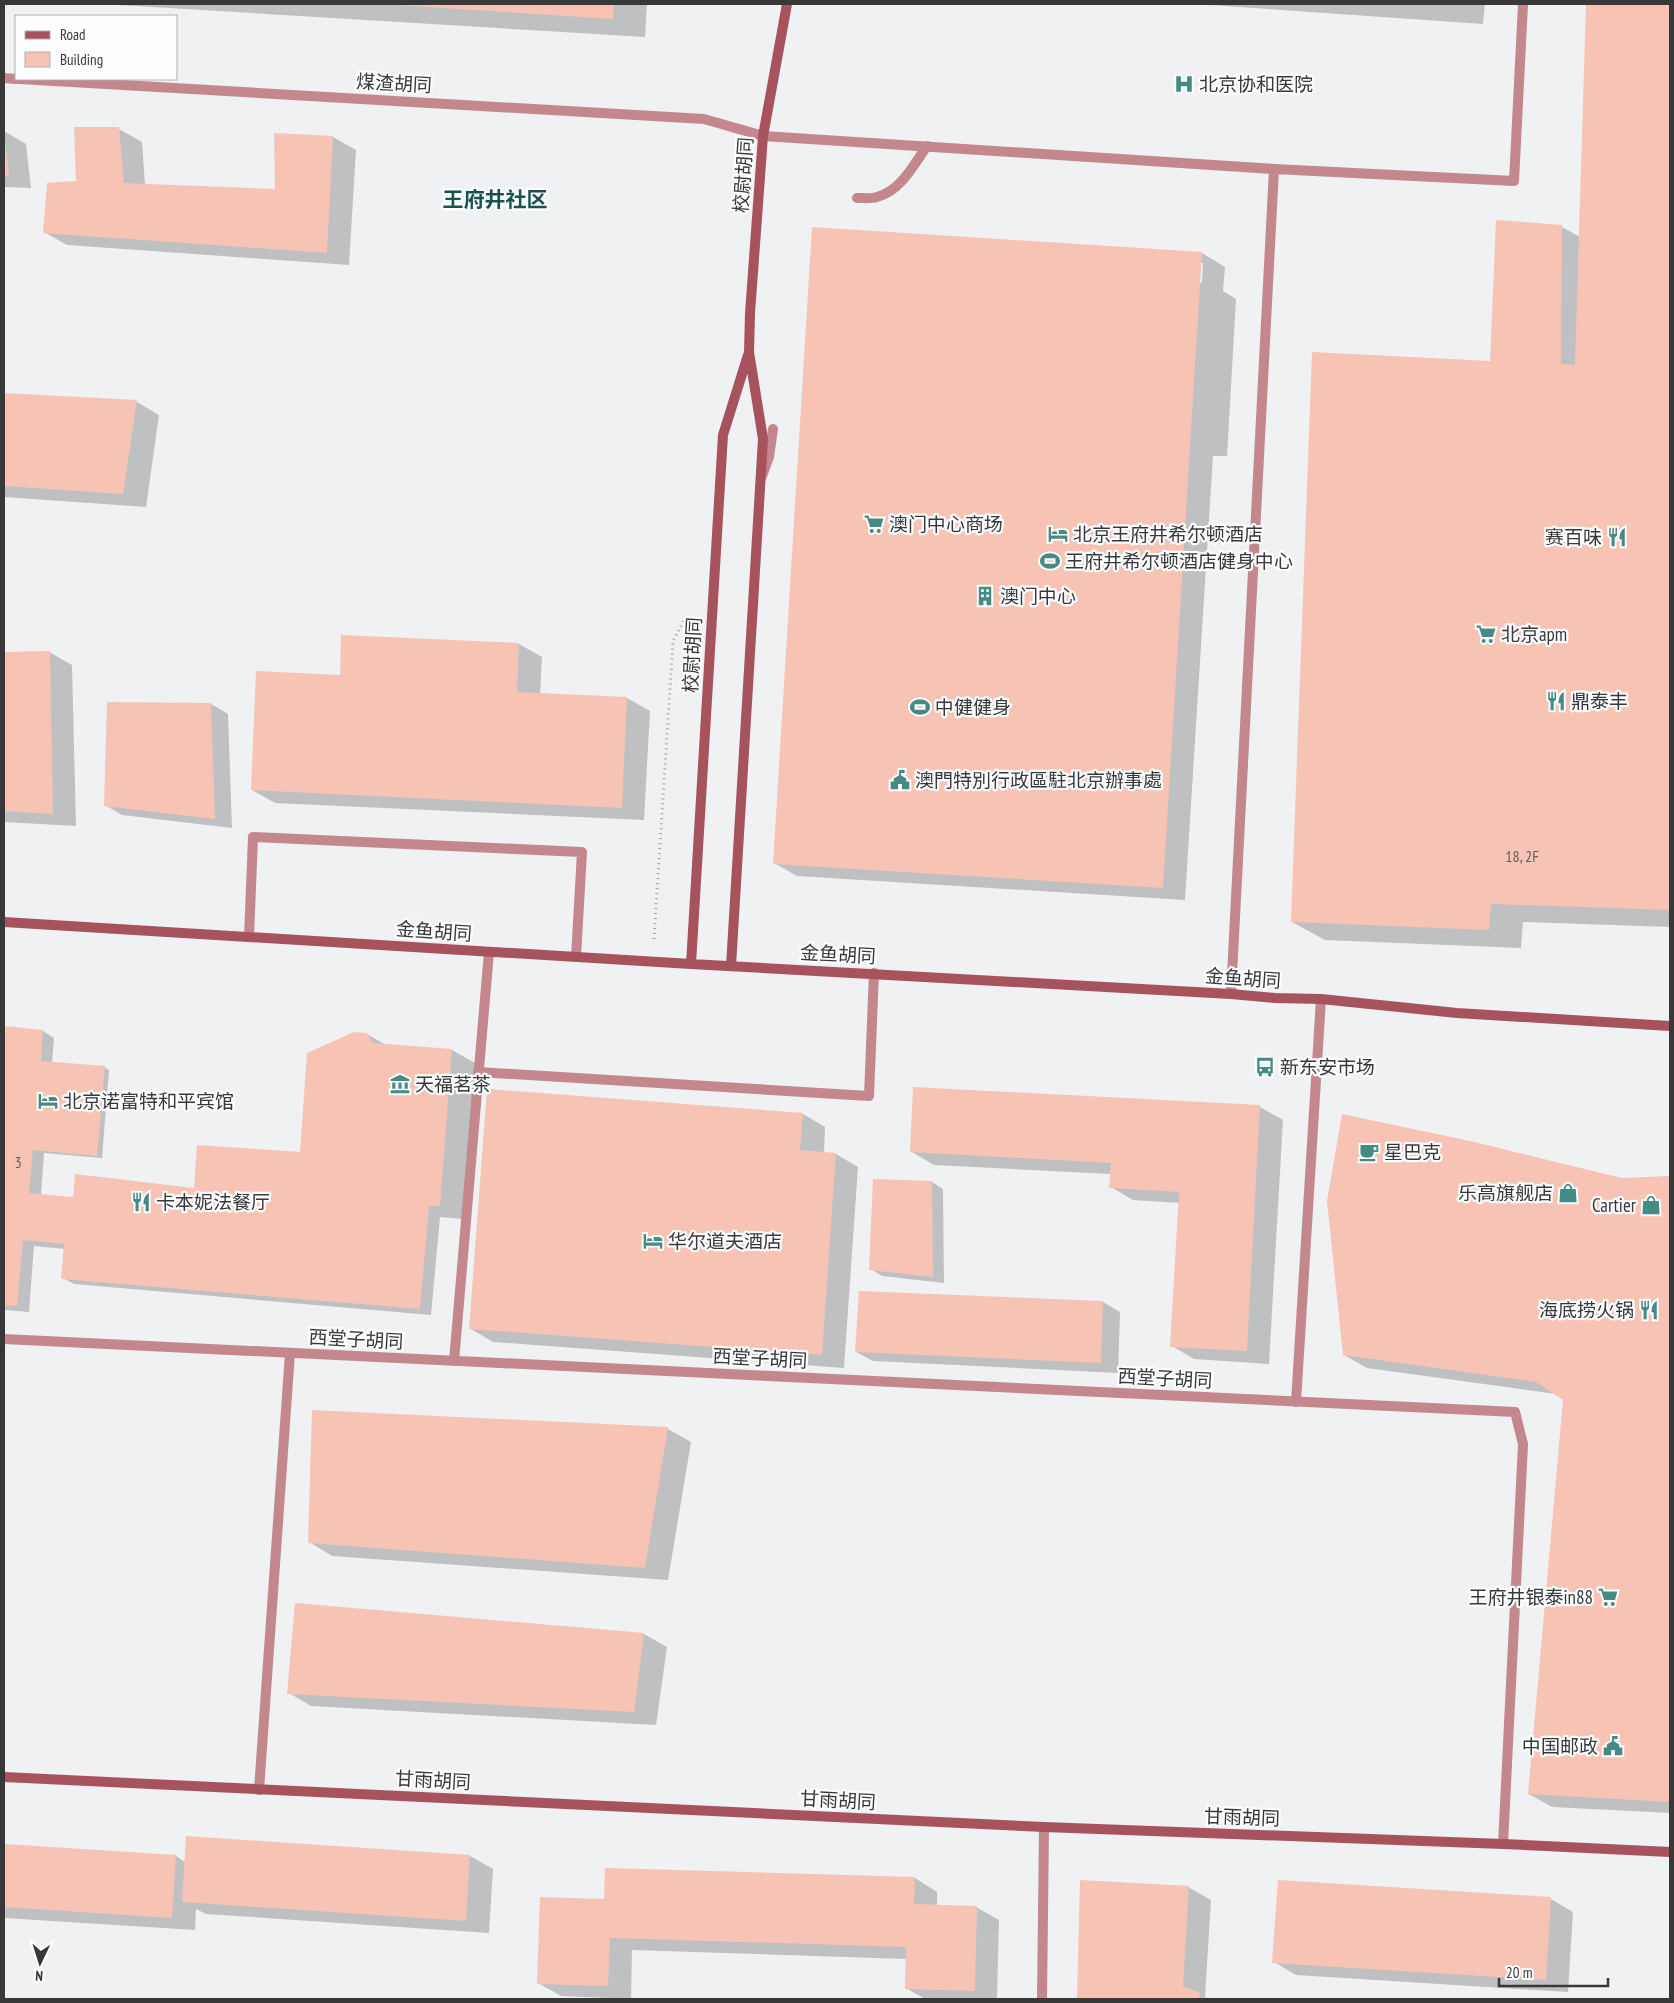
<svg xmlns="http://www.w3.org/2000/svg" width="1674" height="2003" viewBox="0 0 1674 2003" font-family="'PT Sans Narrow','Noto Sans SC',sans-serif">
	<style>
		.shadow { fill: #0003; fill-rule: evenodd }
		.building { fill: #f7c3b5 }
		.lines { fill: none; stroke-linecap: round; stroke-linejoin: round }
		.path { stroke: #a1a2a3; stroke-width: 3; stroke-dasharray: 1 4; stroke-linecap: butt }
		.lane { stroke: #c3878d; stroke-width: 10 }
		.street { stroke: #c3878d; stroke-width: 10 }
		.secondary { stroke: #a7535e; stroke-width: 10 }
		.labels { text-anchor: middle; stroke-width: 4.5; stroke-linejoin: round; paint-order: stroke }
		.number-label { font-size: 16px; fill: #685b58 }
		.street-label { font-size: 19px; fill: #383839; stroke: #fcfeff }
		.poi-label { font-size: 19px; fill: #383839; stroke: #fcfeff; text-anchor: start }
		.quarter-label { font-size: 21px; font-weight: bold; fill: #18534d; stroke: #fcfeff }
	</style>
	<rect width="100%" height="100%" fill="#eff1f2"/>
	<path class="shadow" d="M 102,4 L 647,4 L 645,37 Z
		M 1195,4 L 1485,4 L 1483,24 Z
		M 1587,4 L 1670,4 L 1670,927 L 1523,922 L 1521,948 L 1325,940 L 1292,922 L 1491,362 L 1562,227 L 1580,237 Z
		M 119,129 L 142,142 L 145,185 L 276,190 L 275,134 L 333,137 L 356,150 L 349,265 L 67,245 L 44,232 L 78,182 Z
		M 4,131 L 26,144 L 31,188 L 4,187 Z
		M 814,229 L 1202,253 L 1225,267 L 1223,291 L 1236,299 L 1227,456 L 1213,456 L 1185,900 L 797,876 L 774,863 ZM 1200,263 L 1203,263 L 1202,283 L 1199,283 Z
		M 4,395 L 137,402 L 159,415 L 146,507 L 4,497 Z
		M 519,644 L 542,657 L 540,694 L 627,698 L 650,711 L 644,820 L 275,803 L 252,790 L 341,676 Z
		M 49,652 L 72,665 L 76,826 L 4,822 L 4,771 L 6,771 L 4,653 Z
		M 211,704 L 228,714 L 232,828 L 122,815 L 105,805 Z
		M 4,1027 L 43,1031 L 54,1038 L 52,1063 L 104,1067 L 109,1070 L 102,1158 L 44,1153 L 41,1195 L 74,1198 L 195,1189 L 301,1153 L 367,1034 L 386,1045 L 452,1050 L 475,1063 L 463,1219 L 440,1217 L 431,1315 L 74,1284 L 63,1278 L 65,1249 L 34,1246 L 29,1312 L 4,1310 Z
		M 915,1088 L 1260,1107 L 1283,1120 L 1269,1364 L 1194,1359 L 1172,1346 L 1180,1203 L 1133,1200 L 1111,1187 L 1111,1174 L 934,1165 L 912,1152 Z
		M 803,1114 L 825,1127 L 824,1153 L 836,1154 L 858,1167 L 844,1368 L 493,1342 L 471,1329 Z
		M 1670,1176 L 1670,1813 L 1552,1807 L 1529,1794 L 1564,1399 L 1556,1394 L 1367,1368 L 1344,1355 L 1622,1180 Z
		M 932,1182 L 943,1189 L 944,1283 L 882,1276 L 871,1269 Z
		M 860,1293 L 1103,1302 L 1120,1312 L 1118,1373 L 873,1361 L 856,1352 Z
		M 314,1412 L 668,1429 L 691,1442 L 668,1580 L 332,1556 L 309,1542 Z
		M 644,1634 L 667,1647 L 656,1725 L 311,1706 L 289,1693 Z
		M 187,1837 L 470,1856 L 493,1869 L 489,1933 L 206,1914 L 196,1909 L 195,1930 L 4,1918 L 4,1845 L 176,1856 L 185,1862 Z
		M 915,1878 L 937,1892 L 937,1906 L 976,1907 L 999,1920 L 997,1999 L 925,1999 L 906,1988 L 907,1959 L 632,1950 L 631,1999 L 561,1996 L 538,1983 L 605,1900 Z
		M 1081,1881 L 1188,1887 L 1211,1900 L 1205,1997 L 1209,1999 L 1079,1999 Z
		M 1551,1899 L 1573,1912 L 1568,1992 L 1296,1975 L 1274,1962 Z"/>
	<path class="building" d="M 398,4 L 614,4 L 613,19 L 398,5 Z
		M 1586,4 L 1670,4 L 1670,910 L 1491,904 L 1489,930 L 1291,922 L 1312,352 L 1490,361 L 1496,220 L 1562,225 L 1561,364 L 1575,365 Z
		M 74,127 L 119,127 L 124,183 L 275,189 L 274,133 L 333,136 L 327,253 L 43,233 L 47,183 L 76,181 Z
		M 4,141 L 5,141 L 9,176 L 4,176 Z
		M 812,227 L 1202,252 L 1163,888 L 773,864 Z
		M 4,393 L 137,400 L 123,494 L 4,486 Z
		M 341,635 L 519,643 L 517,692 L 627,697 L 622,808 L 251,790 L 256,671 L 340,675 Z
		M 50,651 L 53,814 L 4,811 L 4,652 Z
		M 107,702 L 211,703 L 215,819 L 104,806 Z
		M 4,1026 L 43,1030 L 41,1061 L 105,1066 L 97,1156 L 33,1150 L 29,1193 L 73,1197 L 75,1174 L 194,1188 L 197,1145 L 300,1152 L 307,1053 L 354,1032 L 367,1033 L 373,1043 L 452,1049 L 440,1206 L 429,1206 L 420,1309 L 61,1279 L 64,1244 L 23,1240 L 17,1306 L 4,1305 Z
		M 913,1087 L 1260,1105 L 1247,1351 L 1170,1347 L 1179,1192 L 1109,1188 L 1111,1163 L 910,1152 Z
		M 487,1089 L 803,1113 L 800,1150 L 836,1153 L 822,1355 L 469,1329 Z
		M 1342,1114 L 1470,1141 L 1622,1178 L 1670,1176 L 1670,1802 L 1528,1794 L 1563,1400 L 1536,1382 L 1343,1355 L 1327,1201 Z
		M 873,1179 L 932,1181 L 933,1277 L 869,1270 Z
		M 859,1291 L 1103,1301 L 1101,1363 L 855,1352 Z
		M 312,1410 L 668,1427 L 645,1568 L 308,1543 Z
		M 295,1603 L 644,1633 L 634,1712 L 287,1694 Z
		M 186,1836 L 470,1855 L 466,1921 L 182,1902 Z
		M 4,1844 L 176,1855 L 172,1918 L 4,1907 Z
		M 605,1868 L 915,1877 L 914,1904 L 977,1906 L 975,1991 L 905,1989 L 906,1947 L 610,1938 L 608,1986 L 537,1984 L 540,1897 L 604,1899 Z
		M 1080,1880 L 1189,1886 L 1183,1986 L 1200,1993 L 1199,1999 L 1077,1999 Z
		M 1278,1880 L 1551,1897 L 1546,1980 L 1272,1963 Z"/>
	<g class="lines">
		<path class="path" d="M 654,939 L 673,641 L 686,617"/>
		<path class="lane" d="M 857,198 C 863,198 871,199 877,197 C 901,191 914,164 927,146
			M 762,476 L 769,457 L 773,429
			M 249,937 L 253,837 L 582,852 L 576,957
			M 1296,1402 L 1321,999"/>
		<path class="street" d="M 4,78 L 16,79
			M 20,79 L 704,119 L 763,136 L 1274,169 L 1514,181 L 1523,4
			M 1231,994 L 1274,169
			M 478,1072 L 869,1096 L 874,973
			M 4,1339 L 1515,1412 L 1523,1444 L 1503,1844
			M 454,1361 L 489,952
			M 259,1790 L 290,1353
			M 1042,1999 L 1044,1827"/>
		<path class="secondary" d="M 4,922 L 691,964 L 1231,994 L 1275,998 L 1321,999 L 1457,1013 L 1670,1026
			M 691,964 L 723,435 L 748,355
			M 731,966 L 763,439 L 749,352 L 750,313 L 763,136 L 787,4
			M 4,1777 L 1044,1827 L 1503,1844 L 1670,1852"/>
	</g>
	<defs>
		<symbol id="hospital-bare" viewBox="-9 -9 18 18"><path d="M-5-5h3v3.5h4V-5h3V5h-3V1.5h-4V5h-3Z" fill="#458b83" stroke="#fcfeff" stroke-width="2.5" paint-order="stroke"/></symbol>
		<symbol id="supermarket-bare" viewBox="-9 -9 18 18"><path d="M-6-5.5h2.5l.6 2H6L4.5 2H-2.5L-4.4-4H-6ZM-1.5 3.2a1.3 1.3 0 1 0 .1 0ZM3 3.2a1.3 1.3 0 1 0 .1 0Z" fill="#458b83" stroke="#fcfeff" stroke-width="2.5" paint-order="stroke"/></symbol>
		<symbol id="hotel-bare" viewBox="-9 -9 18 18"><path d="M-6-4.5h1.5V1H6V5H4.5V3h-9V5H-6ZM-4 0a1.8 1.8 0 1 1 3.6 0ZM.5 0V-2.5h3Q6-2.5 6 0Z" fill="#458b83" stroke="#fcfeff" stroke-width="2.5" paint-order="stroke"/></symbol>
		<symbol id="restaurant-bare" viewBox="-9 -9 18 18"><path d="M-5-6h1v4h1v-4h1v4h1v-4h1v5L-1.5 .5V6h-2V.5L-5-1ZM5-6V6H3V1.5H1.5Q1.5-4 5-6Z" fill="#458b83" stroke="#fcfeff" stroke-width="2.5" paint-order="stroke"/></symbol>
		<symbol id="stadium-bare" viewBox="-9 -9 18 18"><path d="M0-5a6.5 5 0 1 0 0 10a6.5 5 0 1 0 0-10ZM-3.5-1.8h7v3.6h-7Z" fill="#458b83" stroke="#fcfeff" stroke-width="2.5" paint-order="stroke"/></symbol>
		<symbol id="building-bare" viewBox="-9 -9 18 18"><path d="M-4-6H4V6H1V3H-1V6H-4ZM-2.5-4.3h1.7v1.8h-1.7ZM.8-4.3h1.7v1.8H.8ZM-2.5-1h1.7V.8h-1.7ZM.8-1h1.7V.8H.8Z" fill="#458b83" stroke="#fcfeff" stroke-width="2.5" paint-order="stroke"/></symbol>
		<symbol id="civic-bare" viewBox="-9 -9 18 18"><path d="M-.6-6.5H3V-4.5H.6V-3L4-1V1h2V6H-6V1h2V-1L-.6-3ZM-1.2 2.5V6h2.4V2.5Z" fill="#458b83" stroke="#fcfeff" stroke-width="2.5" paint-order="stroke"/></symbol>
		<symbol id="bus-bare" viewBox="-9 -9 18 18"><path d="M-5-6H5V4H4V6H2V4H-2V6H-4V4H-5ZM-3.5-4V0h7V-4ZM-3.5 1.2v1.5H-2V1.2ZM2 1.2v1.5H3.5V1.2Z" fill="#458b83" stroke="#fcfeff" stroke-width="2.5" paint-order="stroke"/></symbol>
		<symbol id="museum-bare" viewBox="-9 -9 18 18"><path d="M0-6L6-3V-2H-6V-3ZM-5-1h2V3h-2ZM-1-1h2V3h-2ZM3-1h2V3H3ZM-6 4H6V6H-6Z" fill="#458b83" stroke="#fcfeff" stroke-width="2.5" paint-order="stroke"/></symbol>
		<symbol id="cafe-bare" viewBox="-9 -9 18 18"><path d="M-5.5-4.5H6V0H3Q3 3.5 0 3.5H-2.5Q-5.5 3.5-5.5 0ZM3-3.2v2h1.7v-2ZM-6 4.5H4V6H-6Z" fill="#458b83" stroke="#fcfeff" stroke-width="2.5" paint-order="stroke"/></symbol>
		<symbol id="shop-bare" viewBox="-9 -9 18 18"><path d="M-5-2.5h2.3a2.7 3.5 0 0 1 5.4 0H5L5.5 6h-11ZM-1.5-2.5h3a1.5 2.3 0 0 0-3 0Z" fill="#458b83" stroke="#fcfeff" stroke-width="2.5" paint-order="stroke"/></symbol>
	</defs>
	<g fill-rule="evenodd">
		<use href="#hospital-bare" x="1170" y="70" width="28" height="28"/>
		<use href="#supermarket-bare" x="860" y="510" width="28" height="28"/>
		<use href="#hotel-bare" x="1044" y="520" width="28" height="28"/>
		<use href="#restaurant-bare" x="1603" y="523" width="28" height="28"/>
		<use href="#stadium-bare" x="1036" y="547" width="28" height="28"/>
		<use href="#building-bare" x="971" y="582" width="28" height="28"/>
		<use href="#supermarket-bare" x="1472" y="620" width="28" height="28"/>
		<use href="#restaurant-bare" x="1542" y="687" width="28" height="28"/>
		<use href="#stadium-bare" x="906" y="693" width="28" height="28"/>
		<use href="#civic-bare" x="886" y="766" width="28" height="28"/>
		<use href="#bus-bare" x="1251" y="1053" width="28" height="28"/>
		<use href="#museum-bare" x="386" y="1070" width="28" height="28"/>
		<use href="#hotel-bare" x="34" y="1087" width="28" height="28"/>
		<use href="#cafe-bare" x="1355" y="1138" width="28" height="28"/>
		<use href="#shop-bare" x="1554" y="1179" width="28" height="28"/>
		<use href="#restaurant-bare" x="127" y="1188" width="28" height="28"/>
		<use href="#shop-bare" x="1637" y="1191" width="28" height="28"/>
		<use href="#hotel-bare" x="639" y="1227" width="28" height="28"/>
		<use href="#restaurant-bare" x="1635" y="1296" width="28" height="28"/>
		<use href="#supermarket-bare" x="1594" y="1583" width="28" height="28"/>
		<use href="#civic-bare" x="1599" y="1732" width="28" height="28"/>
	</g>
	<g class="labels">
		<g class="number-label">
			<text x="1522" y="862">18, 2F</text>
			<text x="18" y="1168">3</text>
		</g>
		<g class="street-label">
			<text transform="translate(394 83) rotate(3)" y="7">煤渣胡同</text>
			<text transform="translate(743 175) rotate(-86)" y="7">校尉胡同</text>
			<text transform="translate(692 655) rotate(-87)" y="7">校尉胡同</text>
			<text transform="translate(434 931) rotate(4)" y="7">金鱼胡同</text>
			<text transform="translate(838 954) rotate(3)" y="7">金鱼胡同</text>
			<text transform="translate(1243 978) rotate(4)" y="7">金鱼胡同</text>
			<text transform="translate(356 1339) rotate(3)" y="7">西堂子胡同</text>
			<text transform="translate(760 1358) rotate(3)" y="7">西堂子胡同</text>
			<text transform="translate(1165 1378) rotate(3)" y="7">西堂子胡同</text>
			<text transform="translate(433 1780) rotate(3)" y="7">甘雨胡同</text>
			<text transform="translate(838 1800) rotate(3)" y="7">甘雨胡同</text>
			<text transform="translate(1242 1817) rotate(2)" y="7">甘雨胡同</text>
		</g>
		<g class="poi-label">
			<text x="1199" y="91">北京协和医院</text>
			<text x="889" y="531">澳门中心商场</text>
			<text x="1073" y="541">北京王府井希尔顿酒店</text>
			<text x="1602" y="544" text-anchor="end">赛百味</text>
			<text x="1065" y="568">王府井希尔顿酒店健身中心</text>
			<text x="1000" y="603">澳门中心</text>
			<text x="1501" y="641">北京apm</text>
			<text x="1571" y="708">鼎泰丰</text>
			<text x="935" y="714">中健健身</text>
			<text x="915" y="787">澳門特別行政區駐北京辦事處</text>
			<text x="1280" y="1074">新东安市场</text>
			<text x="415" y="1091">天福茗茶</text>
			<text x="63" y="1108">北京诺富特和平宾馆</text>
			<text x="1384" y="1159">星巴克</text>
			<text x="1553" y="1200" text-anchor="end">乐高旗舰店</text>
			<text x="156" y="1209">卡本妮法餐厅</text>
			<text x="1636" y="1212" text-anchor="end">Cartier</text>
			<text x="668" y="1248">华尔道夫酒店</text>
			<text x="1634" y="1317" text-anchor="end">海底捞火锅</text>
			<text x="1593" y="1604" text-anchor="end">王府井银泰in88</text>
			<text x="1598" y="1753" text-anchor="end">中国邮政</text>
		</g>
		<g class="quarter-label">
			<text x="495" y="207">王府井社区</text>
		</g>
	</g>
	<rect width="1674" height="2003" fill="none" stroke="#383839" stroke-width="10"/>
	<rect x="15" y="15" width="162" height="65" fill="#fcfeff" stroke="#aeafb0"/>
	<rect x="25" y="31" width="25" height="8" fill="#a7535e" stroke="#aeafb0"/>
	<text x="60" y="40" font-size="15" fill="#383839">Road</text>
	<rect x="25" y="52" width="25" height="15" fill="#f7c3b5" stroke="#aeafb0"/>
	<text x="60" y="65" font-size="15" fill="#383839">Building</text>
	<g transform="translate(40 1963) rotate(184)" stroke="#fcfeff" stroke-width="4" paint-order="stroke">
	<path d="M0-4L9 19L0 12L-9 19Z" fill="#383839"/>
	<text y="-8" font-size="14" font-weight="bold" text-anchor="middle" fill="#383839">N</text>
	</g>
	<path d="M1499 1978v8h109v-8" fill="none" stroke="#383839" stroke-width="2.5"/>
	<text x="1506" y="1978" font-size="15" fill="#383839" stroke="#fcfeff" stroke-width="4" paint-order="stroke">20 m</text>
</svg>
